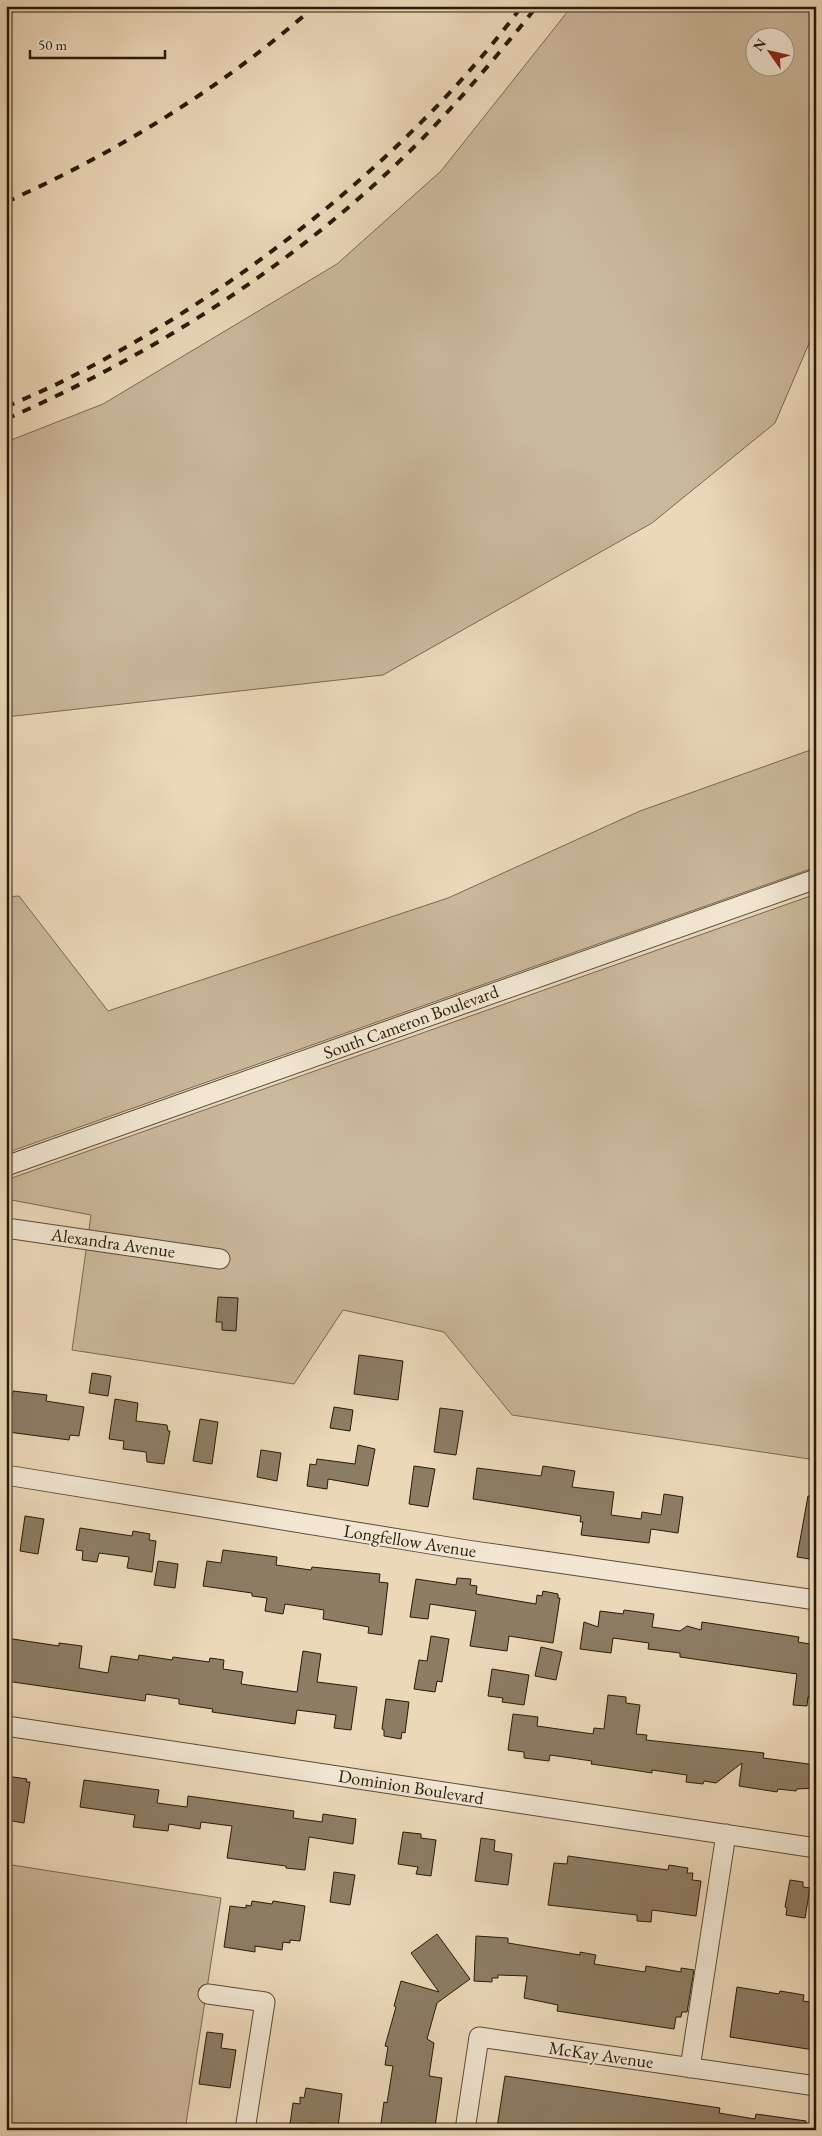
<svg xmlns="http://www.w3.org/2000/svg" width="822" height="2136" viewBox="0 0 822 2136" font-family="'EB Garamond',serif">
	<style>
		.green { fill: #cab89b; stroke: #796952; fill-rule: evenodd }
		.building { fill: #8d7d64; stroke: #281a08 }
		.lines { fill: none; stroke-linecap: round; stroke-linejoin: round }
		.minor-casing { stroke: #594a34; stroke-width: 21 }
		.minor { stroke: #f2e6d2; stroke-width: 19 }
		.rail { stroke: #281a08; stroke-width: 4; stroke-dasharray: 9 9; stroke-linecap: butt }
		.labels { text-anchor: middle; stroke-width: 4; stroke-linejoin: round; paint-order: stroke }
		.street-label { font-size: 18px; fill: #281a08; stroke: #f2e6d2 }
	</style>
	<rect width="100%" height="100%" fill="#ebd8b9"/>
	<filter id="stains"><feTurbulence type="fractalNoise" baseFrequency=".004" numOctaves="4"/><feColorMatrix values="0 0 0 0 .2 0 0 0 0 .09 0 0 0 0 .02 0 0 0 .5 -.17"/></filter>
	<radialGradient id="worn" r=".72"><stop offset=".6" stop-color="#630" stop-opacity="0"/><stop offset="1" stop-color="#630" stop-opacity=".3"/></radialGradient>
	<path class="green" d="M 572,6 L 816,6 L 816,327 L 775,423 L 652,523 L 383,675 L 6,717 L 6,442 L 103,404 L 337,264 L 441,171 ZM 754,38 L 784,38 L 784,68 L 754,68 Z
		M 816,748 L 816,867 L 6,1153 L 6,897 L 19,896 L 108,1011 L 448,898 L 640,811 Z
		M 816,894 L 816,1460 L 512,1415 L 444,1332 L 343,1310 L 294,1384 L 72,1350 L 91,1215 L 6,1199 L 6,1180 Z
		M 6,1864 L 221,1898 L 185,2130 L 6,2130 Z"/>
	<path class="building" d="M 218,1297 L 238,1298 L 236,1331 L 222,1330 L 222,1322 L 216,1322 Z
		M 359,1355 L 403,1361 L 398,1400 L 354,1394 Z
		M 92,1373 L 111,1376 L 108,1396 L 89,1393 Z
		M 13,1391 L 47,1395 L 46,1401 L 84,1407 L 79,1436 L 70,1435 L 69,1440 L 8,1432 Z
		M 115,1399 L 138,1403 L 136,1421 L 167,1425 L 168,1431 L 170,1431 L 164,1464 L 147,1462 L 146,1452 L 123,1449 L 124,1441 L 109,1439 Z
		M 334,1407 L 353,1410 L 350,1431 L 330,1428 Z
		M 440,1408 L 463,1411 L 456,1455 L 434,1452 Z
		M 200,1419 L 218,1422 L 212,1464 L 193,1461 Z
		M 358,1445 L 375,1449 L 368,1486 L 328,1479 L 327,1489 L 307,1486 L 310,1464 L 316,1465 L 317,1459 L 355,1464 Z
		M 261,1450 L 281,1453 L 277,1481 L 257,1477 Z
		M 414,1466 L 435,1469 L 428,1507 L 409,1504 Z
		M 543,1466 L 575,1471 L 572,1487 L 614,1492 L 611,1515 L 641,1519 L 642,1512 L 661,1515 L 664,1494 L 683,1497 L 678,1533 L 651,1529 L 649,1543 L 581,1535 L 583,1522 L 580,1522 L 581,1516 L 473,1499 L 477,1468 L 541,1476 Z
		M 808,1496 L 816,1496 L 816,1560 L 797,1557 Z
		M 25,1516 L 44,1519 L 38,1554 L 20,1551 Z
		M 80,1528 L 132,1536 L 133,1531 L 150,1534 L 149,1540 L 156,1541 L 152,1572 L 127,1568 L 129,1557 L 99,1553 L 97,1562 L 82,1560 L 83,1551 L 76,1550 Z
		M 223,1550 L 277,1557 L 276,1565 L 311,1570 L 312,1567 L 380,1574 L 379,1582 L 388,1583 L 382,1635 L 368,1633 L 369,1627 L 323,1619 L 324,1610 L 285,1604 L 283,1614 L 265,1611 L 267,1598 L 252,1596 L 252,1593 L 203,1586 L 207,1561 L 221,1563 Z
		M 158,1561 L 178,1564 L 175,1588 L 154,1585 Z
		M 457,1578 L 471,1579 L 470,1585 L 477,1586 L 476,1594 L 536,1604 L 537,1595 L 542,1596 L 543,1591 L 558,1594 L 558,1598 L 560,1598 L 553,1643 L 509,1636 L 507,1651 L 470,1646 L 476,1611 L 430,1604 L 428,1619 L 410,1617 L 416,1579 L 456,1585 Z
		M 624,1610 L 654,1614 L 652,1627 L 680,1631 L 687,1626 L 701,1630 L 702,1622 L 799,1637 L 798,1642 L 816,1645 L 816,1698 L 808,1697 L 807,1706 L 793,1705 L 797,1674 L 680,1657 L 680,1653 L 648,1649 L 649,1643 L 613,1638 L 611,1653 L 580,1649 L 584,1622 L 598,1627 L 600,1611 L 623,1614 Z
		M 431,1636 L 449,1639 L 442,1682 L 437,1681 L 435,1692 L 414,1689 L 419,1660 L 427,1661 Z
		M 6,1638 L 59,1646 L 59,1643 L 82,1646 L 79,1668 L 108,1673 L 111,1656 L 138,1660 L 139,1655 L 172,1660 L 173,1657 L 209,1662 L 210,1658 L 224,1660 L 223,1669 L 243,1672 L 241,1684 L 297,1692 L 303,1651 L 321,1654 L 317,1682 L 357,1687 L 351,1730 L 334,1728 L 336,1715 L 297,1710 L 295,1724 L 212,1712 L 213,1709 L 179,1704 L 179,1699 L 146,1694 L 145,1701 L 6,1681 Z
		M 541,1647 L 562,1652 L 556,1680 L 535,1676 Z
		M 492,1669 L 529,1675 L 524,1705 L 502,1702 L 503,1698 L 488,1696 Z
		M 608,1695 L 626,1697 L 626,1703 L 640,1705 L 636,1734 L 647,1735 L 646,1740 L 764,1753 L 763,1758 L 816,1765 L 816,1788 L 797,1789 L 796,1791 L 778,1789 L 777,1792 L 739,1786 L 742,1763 L 716,1783 L 704,1781 L 703,1784 L 686,1782 L 687,1775 L 652,1770 L 652,1773 L 633,1770 L 591,1764 L 592,1761 L 550,1755 L 549,1761 L 524,1758 L 524,1752 L 508,1750 L 513,1714 L 538,1717 L 537,1726 L 593,1734 L 594,1728 L 604,1729 Z
		M 386,1699 L 409,1702 L 405,1733 L 402,1732 L 401,1739 L 384,1736 L 384,1730 L 382,1729 Z
		M 6,1776 L 27,1779 L 26,1782 L 30,1782 L 24,1823 L 6,1820 Z
		M 84,1780 L 159,1790 L 157,1803 L 187,1807 L 188,1796 L 294,1811 L 293,1818 L 322,1822 L 323,1814 L 356,1819 L 353,1844 L 309,1837 L 305,1870 L 286,1868 L 286,1866 L 227,1858 L 232,1826 L 201,1822 L 200,1829 L 169,1824 L 168,1831 L 133,1827 L 135,1815 L 80,1807 Z
		M 403,1832 L 421,1834 L 421,1838 L 436,1840 L 431,1876 L 416,1874 L 418,1867 L 398,1864 Z
		M 481,1838 L 495,1840 L 494,1851 L 512,1854 L 508,1885 L 475,1881 Z
		M 568,1856 L 668,1870 L 669,1865 L 688,1868 L 687,1873 L 693,1873 L 692,1880 L 701,1881 L 696,1916 L 652,1910 L 651,1922 L 637,1921 L 637,1915 L 548,1905 L 554,1863 L 567,1864 Z
		M 334,1872 L 355,1875 L 350,1905 L 330,1902 Z
		M 790,1880 L 803,1882 L 803,1887 L 810,1888 L 805,1918 L 786,1915 L 787,1908 L 785,1907 Z
		M 252,1901 L 272,1904 L 273,1901 L 305,1906 L 300,1941 L 290,1940 L 290,1943 L 283,1942 L 282,1950 L 255,1946 L 255,1952 L 224,1947 L 230,1906 L 246,1908 L 246,1905 L 251,1906 Z
		M 437,1934 L 470,1979 L 437,2003 L 427,2039 L 434,2043 L 429,2076 L 442,2078 L 435,2127 L 422,2125 L 421,2130 L 380,2130 L 384,2102 L 387,2103 L 393,2066 L 385,2065 L 388,2047 L 385,2046 L 396,2007 L 394,2006 L 401,1981 L 439,1992 L 411,1953 Z
		M 476,1936 L 508,1938 L 508,1943 L 580,1955 L 580,1952 L 596,1955 L 594,1964 L 645,1972 L 646,1966 L 681,1972 L 681,1968 L 694,1970 L 687,2012 L 682,2012 L 681,2017 L 676,2017 L 674,2029 L 557,2011 L 558,2005 L 524,1998 L 527,1976 L 498,1975 L 498,1978 L 492,1978 L 492,1982 L 474,1981 Z
		M 737,1987 L 779,1994 L 780,1991 L 804,1995 L 803,2001 L 816,2003 L 814,2050 L 730,2037 Z
		M 207,2032 L 223,2034 L 221,2048 L 236,2050 L 230,2088 L 199,2084 Z
		M 505,2076 L 720,2108 L 719,2113 L 755,2119 L 756,2114 L 806,2121 L 806,2130 L 497,2128 Z
		M 306,2088 L 342,2094 L 338,2127 L 309,2123 L 308,2127 L 290,2124 L 293,2103 L 300,2104 L 300,2097 L 304,2098 Z"/>
	<g class="lines">
		<defs>
			<path id="minor" d="M 6,1166 L 816,879
				M 6,1228 L 220,1259
				M 6,1475 L 467,1550 L 816,1600
				M 6,1726 L 816,1848
				M 208,1994 L 265,2002 L 245,2130
				M 690,2068 L 726,1834
				M 465,2130 L 479,2037 L 816,2086"/>
		</defs>
		<use href="#minor" class="minor-casing"/>
		<use href="#minor" class="minor"/>
		<path class="rail" d="M 6,202 C 118,152 223,87 315,6
			M 6,407 C 28,397 50,388 71,377 C 237,292 411,156 522,6
			M 6,419 C 155,354 297,263 413,148 C 457,104 498,55 537,6"/>
	</g>
	<g class="labels">
		<g class="street-label">
			<text transform="translate(411 1022) rotate(-20)" y="6">South Cameron Boulevard</text>
			<text transform="translate(113 1243) rotate(8)" y="6">Alexandra Avenue</text>
			<text transform="translate(410 1541) rotate(9)" y="6">Longfellow Avenue</text>
			<text transform="translate(411 1787) rotate(9)" y="6">Dominion Boulevard</text>
			<text transform="translate(601 2055) rotate(8)" y="6">McKay Avenue</text>
		</g>
	</g>
	<rect width="822" height="2136" fill="none" stroke="#ebd8b9" stroke-width="25"/>
	<rect x="8" y="8" width="807" height="2121" fill="none" stroke="#281a08" stroke-width="2.5"/>
	<rect x="12" y="12" width="797" height="2111" fill="none" stroke="#281a08"/>
	<g transform="translate(770 52) rotate(304)"><circle r="24" fill="#f2e6d2" stroke="#a19481"/>
	<path d="M0-4L9 19L0 12L-9 19Z" fill="#8f2418"/>
	<text y="-8" font-size="14" font-weight="bold" text-anchor="middle" fill="#281a08">N</text>
	</g>
	<path d="M30 50v8h135v-8" fill="none" stroke="#281a08" stroke-width="2.5"/>
	<text x="38" y="50" font-size="15" fill="#281a08" stroke="#f2e6d2" stroke-width="4" paint-order="stroke">50 m</text>
	<rect width="100%" height="100%" filter="url(#stains)"/>
	<rect width="100%" height="100%" fill="url(#worn)"/>
</svg>
